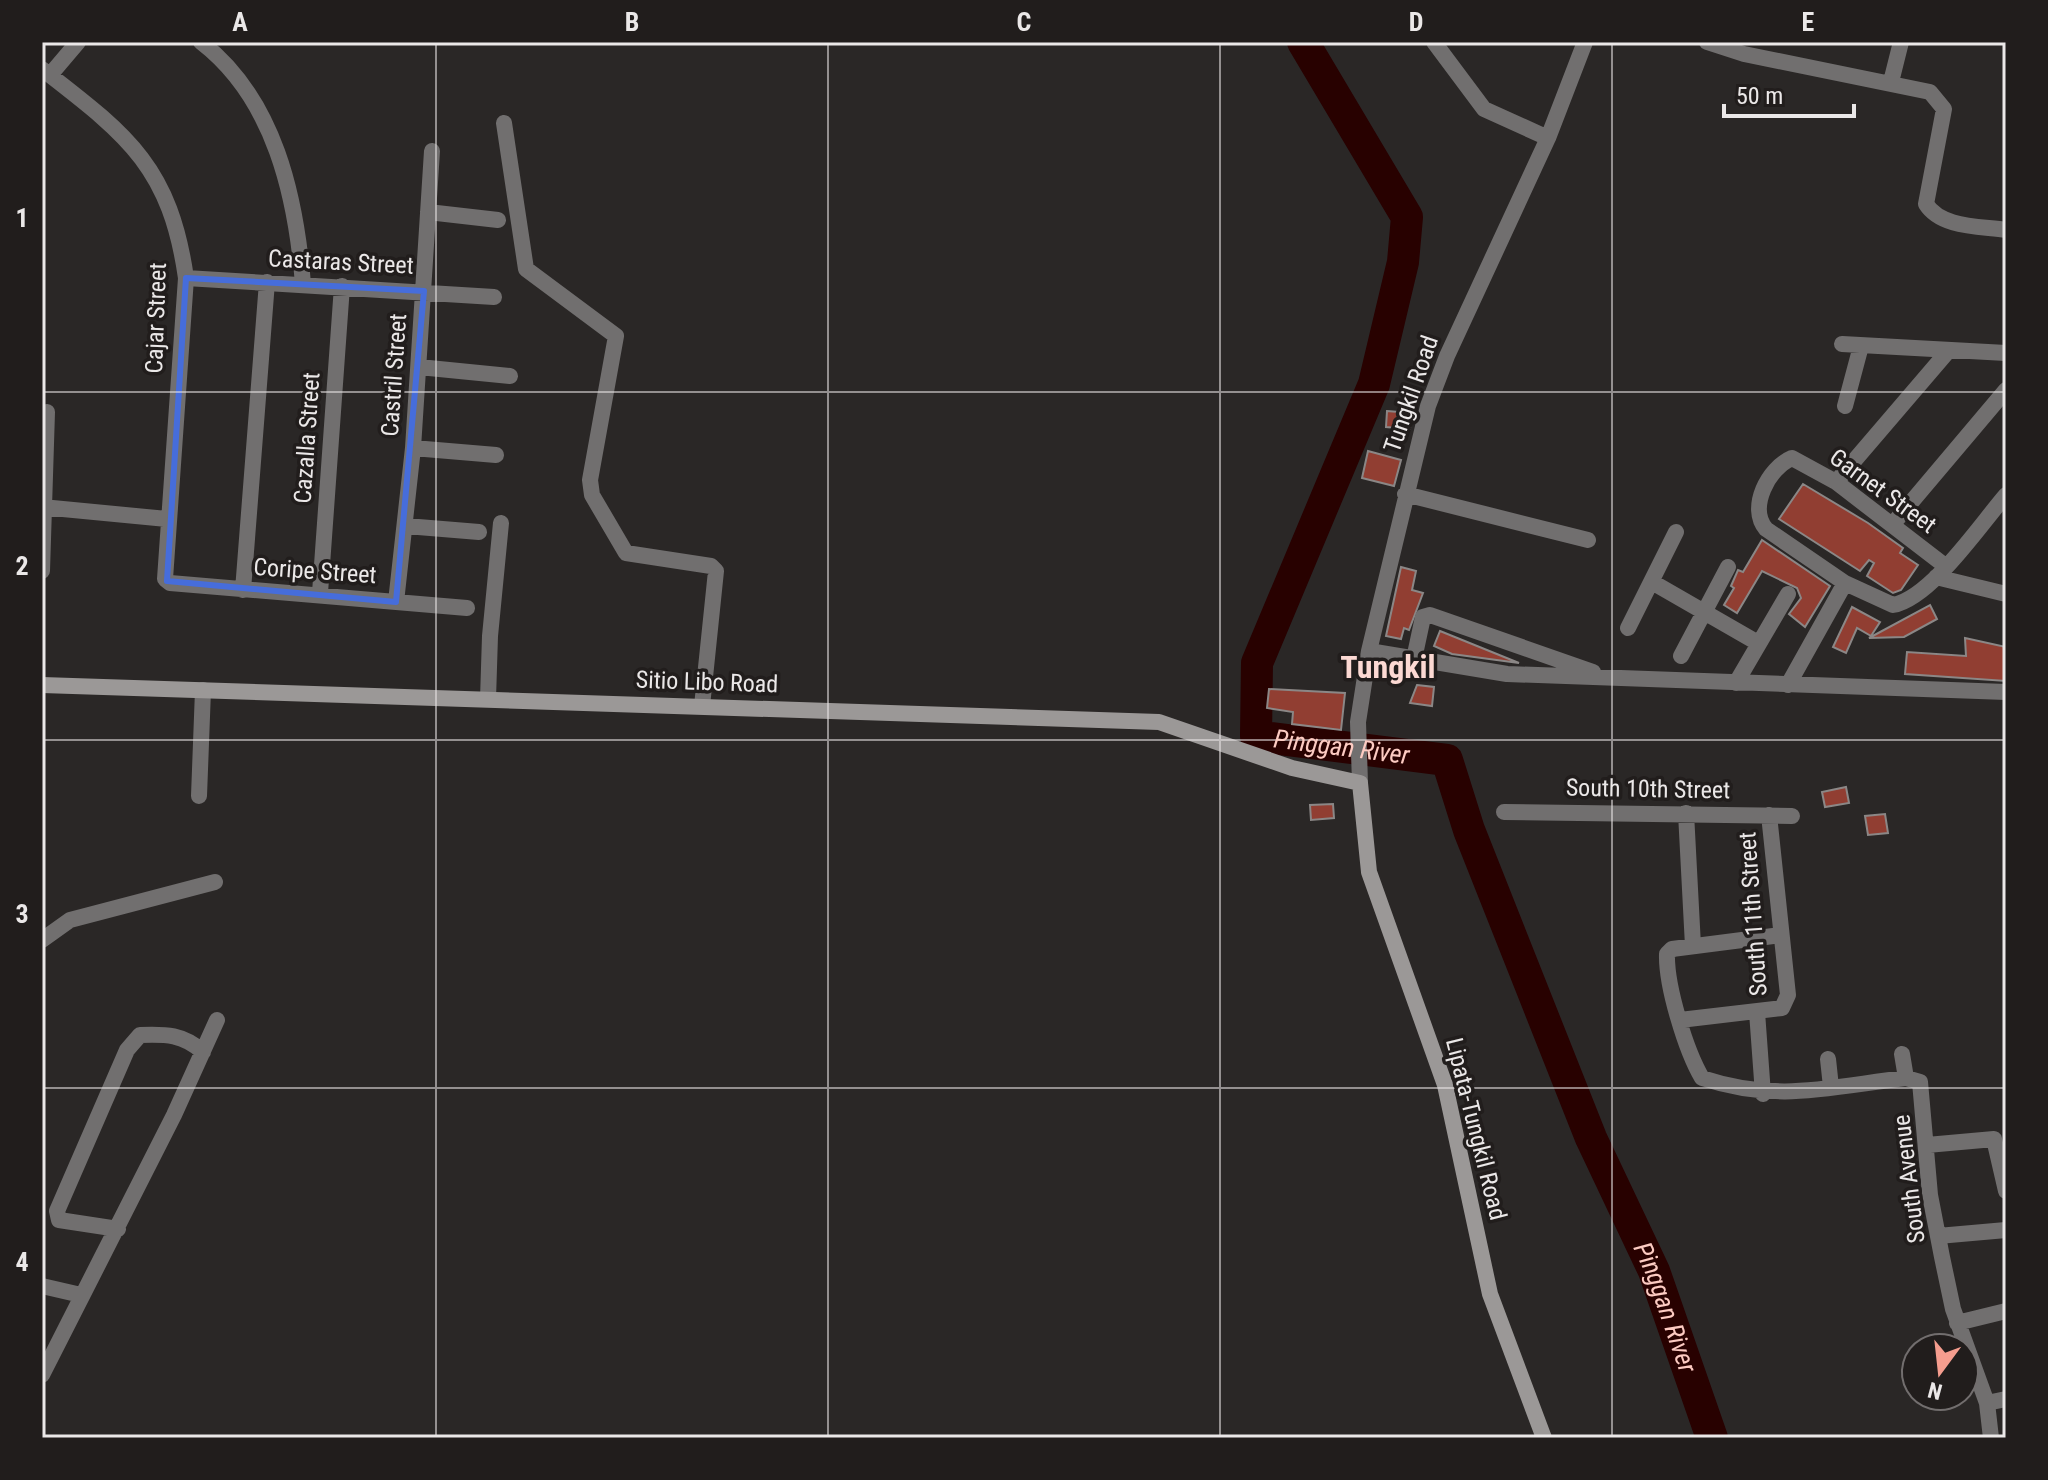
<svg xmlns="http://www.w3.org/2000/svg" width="2048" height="1480" viewBox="0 0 2048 1480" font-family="'Roboto Condensed',sans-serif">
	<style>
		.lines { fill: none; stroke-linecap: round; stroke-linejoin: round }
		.river { stroke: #280100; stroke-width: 32 }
		.building { fill: #913e32; stroke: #8b8786; stroke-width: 2 }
		.street { stroke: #716f6f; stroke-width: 16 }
		.secondary { stroke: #9b9897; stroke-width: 16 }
		.marked { fill: none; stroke: #466ddb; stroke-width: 6; stroke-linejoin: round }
		.grid { fill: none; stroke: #ebe8e8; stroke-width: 2; stroke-opacity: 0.55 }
		.labels { text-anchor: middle; stroke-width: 7; stroke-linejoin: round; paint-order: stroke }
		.street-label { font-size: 24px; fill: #ebe8e8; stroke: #211d1c }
		.water-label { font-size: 26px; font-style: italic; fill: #fdcbc2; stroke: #211d1c }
		.district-label { font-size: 32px; font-weight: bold; fill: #fcd9d3; stroke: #211d1c }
		.neatline { fill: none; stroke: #ebe8e8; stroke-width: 3 }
		.grid-label { font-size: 26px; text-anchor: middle; font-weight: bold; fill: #ebe8e8 }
	</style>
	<rect width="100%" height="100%" fill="#2a2726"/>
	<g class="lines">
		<path class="river" id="s1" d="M 1303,42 L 1407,217 L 1403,262 L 1374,384 L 1257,663 L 1256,736 L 1447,760 L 1469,830 L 1591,1138 L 1654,1271 L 1712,1438"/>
	</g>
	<path class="building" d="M 1387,411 L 1411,413 L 1410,429 L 1386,427 Z
		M 1368,451 L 1401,460 L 1394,486 L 1362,478 Z
		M 1803,484 L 1868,523 L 1903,548 L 1900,553 L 1918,565 L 1901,590 L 1893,593 L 1867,576 L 1874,563 L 1869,560 L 1860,571 L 1779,519 Z
		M 1762,540 L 1830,586 L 1805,627 L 1789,614 L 1801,598 L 1797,588 L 1762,571 L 1737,613 L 1724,605 L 1734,588 L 1731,586 L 1738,570 L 1743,572 Z
		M 1401,567 L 1416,571 L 1412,590 L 1423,593 L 1409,630 L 1404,628 L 1401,639 L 1386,636 Z
		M 1930,605 L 1937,619 L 1904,637 L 1869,638 Z
		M 1852,607 L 1880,622 L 1871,636 L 1857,628 L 1846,653 L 1833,647 Z
		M 1440,631 L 1519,663 L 1452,654 L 1434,646 Z
		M 1965,638 L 2006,647 L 2006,681 L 1905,674 L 1907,652 L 1966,656 Z
		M 1417,685 L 1434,687 L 1432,706 L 1410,703 Z
		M 1269,689 L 1345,693 L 1341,730 L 1292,724 L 1293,712 L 1267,708 Z
		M 1846,787 L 1849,803 L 1825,807 L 1822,792 Z
		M 1333,804 L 1334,818 L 1311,820 L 1310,805 Z
		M 1885,814 L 1888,833 L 1868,835 L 1865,816 Z"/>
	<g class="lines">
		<path class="street" d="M 201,42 C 275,99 296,197 303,284
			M 1434,42 L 1484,109 L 1548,138
			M 1707,42 L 1744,54 L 1930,92 L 1944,109 L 1926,204 C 1941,228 1980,226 2006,230
			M 42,69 C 127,135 170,166 186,278 L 165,579 L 170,583 L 467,608
			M 50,75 L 78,42
			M 1891,82 L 1901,42
			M 504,123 L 526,269 L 616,336 L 590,480 L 592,495 L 626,553 L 711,566 L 716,571 L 702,706
			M 428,212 L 498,220
			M 186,278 L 494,297
			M 1842,344 L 2006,353
			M 419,367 L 510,376
			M 1845,406 L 1861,346
			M 413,448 L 496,455
			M 1836,482 L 1949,350
			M 1405,494 L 1588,540
			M 42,507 L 167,519
			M 1892,525 L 2006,390
			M 406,526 L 479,532
			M 1944,565 L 1836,482 L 1792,458 C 1768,468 1748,508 1766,529 L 1845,583 L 1893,605 C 1931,598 1980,525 2006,495
			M 42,571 L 47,412
			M 1936,577 L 2006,594
			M 1652,582 L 1758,643
			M 243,590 L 267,282
			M 320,593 L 342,286
			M 396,602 L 413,448 L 432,151
			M 1628,628 L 1676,532
			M 1369,651 L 1507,674 L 2006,692
			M 1681,656 L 1728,567
			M 1414,659 L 1423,617 L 1430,615 L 1593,672
			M 1736,683 L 1788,594
			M 1788,685 L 1845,583
			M 488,699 L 490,636 L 501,523
			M 1360,783 L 1358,722 L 1369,651 L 1428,406 L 1447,356 L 1548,138 L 1585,42
			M 199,796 L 203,690
			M 1504,812 L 1792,816
			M 1686,813 L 1693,946
			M 1781,935 L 1672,949 L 1667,954 C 1666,986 1686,1051 1702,1078 C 1778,1103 1829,1087 1906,1078 L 1920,1082 L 1930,1195 L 1942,1257 L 1953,1309 L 1987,1403 L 1991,1438
			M 42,940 L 70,920 L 215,882
			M 1757,1012 L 1763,1094
			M 1680,1020 L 1782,1008 L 1788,995 L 1769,815
			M 1902,1054 L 1906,1078
			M 1828,1059 L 1831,1087
			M 1927,1145 L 1994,1139 L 2006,1191
			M 118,1229 L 59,1220 L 57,1211 L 127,1050 L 140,1035 C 166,1034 183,1034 203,1052
			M 1938,1236 L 2006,1230
			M 42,1286 L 81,1295
			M 1957,1323 L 2006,1311
			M 42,1375 L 174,1115 L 217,1020
			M 1987,1403 L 2006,1399"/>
		<path class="secondary" d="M 42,685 L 1159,722 L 1292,768 L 1360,783 L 1369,872 L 1445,1085 L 1490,1294 L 1544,1438"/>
	</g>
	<path class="marked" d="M 186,278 L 424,291 L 396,602 L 167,581 Z"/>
	<path class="grid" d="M 436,42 L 436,1438M 828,42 L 828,1438M 1220,42 L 1220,1438M 1612,42 L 1612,1438M 42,392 L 2006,392M 42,740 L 2006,740M 42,1088 L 2006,1088"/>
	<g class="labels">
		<g class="street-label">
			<text transform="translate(341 262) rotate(3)" y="8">Castaras Street</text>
			<text transform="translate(156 318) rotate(-88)" y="8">Cajar Street</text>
			<text transform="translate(394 375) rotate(-86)" y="8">Castril Street</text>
			<text transform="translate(1411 394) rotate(-71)" y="8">Tungkil Road</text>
			<text transform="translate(307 438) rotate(-86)" y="8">Cazalla Street</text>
			<text transform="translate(1883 491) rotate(36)" y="8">Garnet Street</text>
			<text transform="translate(315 571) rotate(4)" y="8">Coripe Street</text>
			<text transform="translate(707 682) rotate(2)" y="8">Sitio Libo Road</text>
			<text transform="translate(1648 789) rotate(1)" y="8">South 10th Street</text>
			<text transform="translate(1753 914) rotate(-94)" y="8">South 11th Street</text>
			<text transform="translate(1476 1129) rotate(76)" y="8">Lipata-Tungkil Road</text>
			<text transform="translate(1909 1179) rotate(-97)" y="8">South Avenue</text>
		</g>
		<g class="water-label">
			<text dy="9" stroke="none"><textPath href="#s1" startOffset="836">Pinggan River</textPath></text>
			<text dy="9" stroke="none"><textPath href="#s1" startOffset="1532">Pinggan River</textPath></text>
		</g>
		<g class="district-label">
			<text x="1388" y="678">Tungkil</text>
		</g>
	</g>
	<rect width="2048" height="1480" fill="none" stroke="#211d1c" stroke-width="88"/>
	<g transform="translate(1940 1372) rotate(195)"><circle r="38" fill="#211d1c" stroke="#726e6e" stroke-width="2"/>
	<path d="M0-6L14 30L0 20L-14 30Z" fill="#f59d8e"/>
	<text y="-12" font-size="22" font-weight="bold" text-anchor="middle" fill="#ebe8e8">N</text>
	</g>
	<path d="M1724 104v12h130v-12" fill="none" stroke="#ebe8e8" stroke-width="4"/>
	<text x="1736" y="104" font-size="24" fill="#ebe8e8" stroke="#211d1c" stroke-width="6" paint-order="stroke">50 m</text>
	<rect x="44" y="44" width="1960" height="1392" class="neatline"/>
	<g class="grid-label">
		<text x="240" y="31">A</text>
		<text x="632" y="31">B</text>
		<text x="1024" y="31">C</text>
		<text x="1416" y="31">D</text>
		<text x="1808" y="31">E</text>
		<text x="22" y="227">1</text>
		<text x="22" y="575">2</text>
		<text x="22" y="923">3</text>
		<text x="22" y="1271">4</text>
	</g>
</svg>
